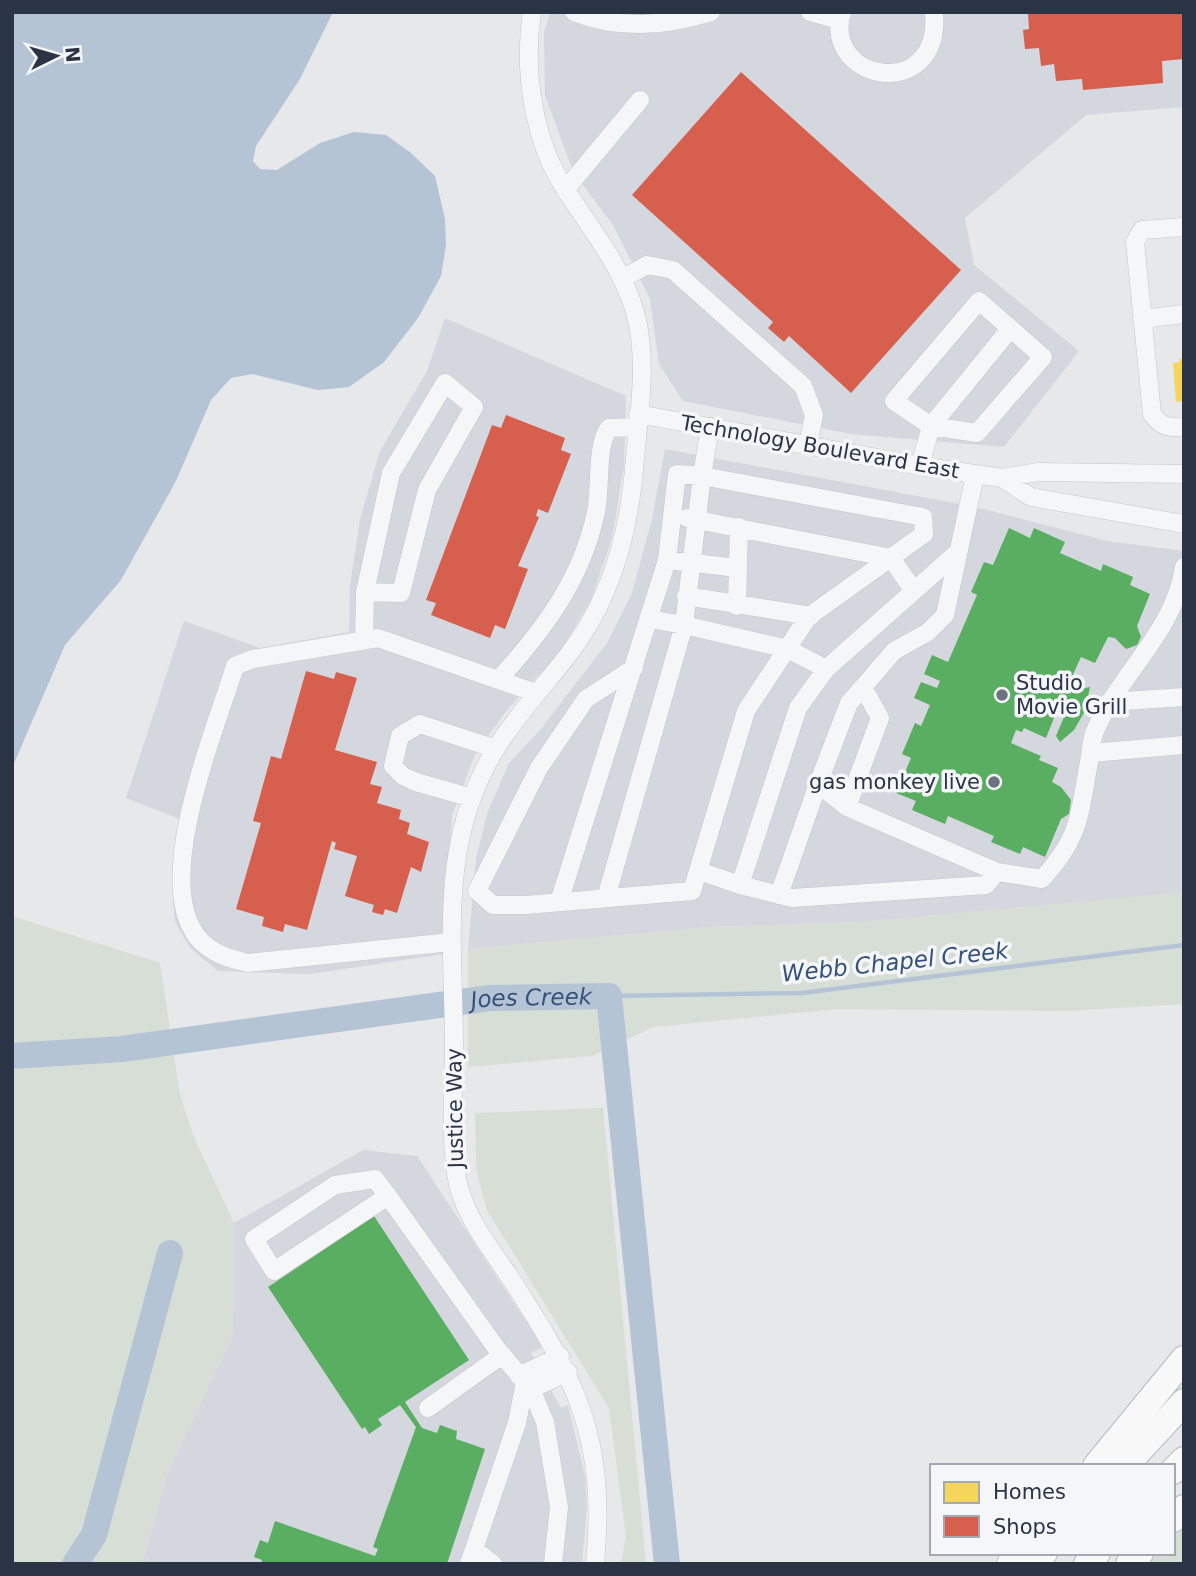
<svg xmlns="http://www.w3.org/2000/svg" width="1196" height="1576" viewBox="0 0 1196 1576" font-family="'DejaVu Sans',sans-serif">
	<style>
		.built { fill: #d4d7dd }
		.green { fill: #d6ded6 }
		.water { fill: #b4c4d5 }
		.homes { fill: #f6d55c }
		.shops { fill: #d6604d }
		.public { fill: #5aae61 }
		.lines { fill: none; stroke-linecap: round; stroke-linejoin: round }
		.stream { stroke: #b4c4d5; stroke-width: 4.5 }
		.river { stroke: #b4c4d5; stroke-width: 26 }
		.minor-casing { stroke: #c4c6c8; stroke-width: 19 }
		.highway-casing { stroke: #b8bbbf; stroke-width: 28 }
		.minor { stroke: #f5f6f7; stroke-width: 18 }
		.highway { stroke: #f8f8f8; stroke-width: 26 }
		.poi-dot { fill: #6c737f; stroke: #f4f6f9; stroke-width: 2.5 }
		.labels { text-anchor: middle; stroke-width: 7; stroke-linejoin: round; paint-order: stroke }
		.street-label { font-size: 21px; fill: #2b3445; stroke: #f4f6f9 }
		.poi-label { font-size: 21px; fill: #2b3445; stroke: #f4f6f9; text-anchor: start }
		.water-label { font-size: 23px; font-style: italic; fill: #34527a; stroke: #f4f6f9 }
	</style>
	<rect width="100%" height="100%" fill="#e6e8ea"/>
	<path class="built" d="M 550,12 L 1184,12 L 1184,107 L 1086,115 L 965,218 L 974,265 L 1079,351 L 1004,447 L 851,434 L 683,401 L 659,364 L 650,299 L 613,225 L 574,173 L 545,96 L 544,32 Z
		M 445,318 L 626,396 L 624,466 L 612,538 L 591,600 L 560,652 L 507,710 L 475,754 L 452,816 L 444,954 L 310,974 L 218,971 L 190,948 L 175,922 L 173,902 L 179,819 L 126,798 L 184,621 L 260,648 L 349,632 L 350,585 L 360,519 L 380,451 L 427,371 Z
		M 665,449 L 976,507 L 1107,541 L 1184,551 L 1184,894 L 859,922 L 710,927 L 468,949 L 476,859 L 487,814 L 509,763 L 540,730 L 607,643 L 632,593 L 652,519 Z
		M 363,1150 L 417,1156 L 543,1347 L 531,1353 L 561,1408 L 568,1405 L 585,1476 L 587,1507 L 582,1564 L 142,1564 L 168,1471 L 233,1336 L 234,1223 Z"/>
	<path class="green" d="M 1184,892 L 1184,1004 L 1070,1011 L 837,1009 L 653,1027 L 592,1056 L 468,1067 L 468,949 L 710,927 L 859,922 Z
		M 12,916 L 160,963 L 180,1096 L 196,1142 L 234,1223 L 233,1336 L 168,1471 L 142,1564 L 12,1564 Z
		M 603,1108 L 646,1564 L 621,1564 L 626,1536 L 609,1408 L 487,1210 L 476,1169 L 475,1113 Z
		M 1184,1526 L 1184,1564 L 1147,1564 L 1157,1553 L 1173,1553 L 1173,1536 Z"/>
	<path class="water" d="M 12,12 L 333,12 L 300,79 L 256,146 L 253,161 L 260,169 L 277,170 L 320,143 L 354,132 L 386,135 L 411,153 L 435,176 L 445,219 L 446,245 L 441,276 L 418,318 L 384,362 L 349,387 L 318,390 L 252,374 L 231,378 L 211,400 L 176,481 L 121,580 L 65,645 L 12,768 Z"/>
	<path class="homes" d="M 1179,359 L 1184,359 L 1184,401 L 1176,402 L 1173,363 L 1180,362 Z"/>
	<path class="shops" d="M 1028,12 L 1184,12 L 1184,59 L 1162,61 L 1163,83 L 1083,90 L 1082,79 L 1056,81 L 1054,64 L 1041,66 L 1039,48 L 1025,49 L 1023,30 L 1029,29 Z
		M 741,72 L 961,270 L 851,393 L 789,336 L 784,342 L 768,328 L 773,322 L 632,195 Z
		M 506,415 L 565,438 L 561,450 L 571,454 L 548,513 L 538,509 L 536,516 L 539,517 L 518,566 L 528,569 L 505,629 L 495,625 L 490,638 L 431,615 L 436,603 L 426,600 L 492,425 L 501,428 Z
		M 306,671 L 334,679 L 336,672 L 357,678 L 335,750 L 377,762 L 370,784 L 382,787 L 377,803 L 401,810 L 399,819 L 410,823 L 407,834 L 429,842 L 421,872 L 411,867 L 397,913 L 385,909 L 383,915 L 372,912 L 374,905 L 345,896 L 357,856 L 334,849 L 336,843 L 332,841 L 307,930 L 285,924 L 283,932 L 262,926 L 264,917 L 236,909 L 261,823 L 253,821 L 271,756 L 281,759 Z"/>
	<path class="public" d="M 1009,528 L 1030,538 L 1034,528 L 1065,542 L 1060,553 L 1101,571 L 1103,564 L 1133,577 L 1130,585 L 1150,594 L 1137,626 L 1141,637 L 1137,645 L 1126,649 L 1115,638 L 1108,637 L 1095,663 L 1081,657 L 1065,692 L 1090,687 L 1085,711 L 1074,730 L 1060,742 L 1056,736 L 1064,717 L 1056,713 L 1046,738 L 1024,728 L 1022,732 L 1016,730 L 1011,743 L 1041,756 L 1039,760 L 1058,768 L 1052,782 L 1061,787 L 1071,800 L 1069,814 L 1061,819 L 1045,857 L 1023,847 L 1020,854 L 991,842 L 994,836 L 948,816 L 945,824 L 912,810 L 916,801 L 896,793 L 911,758 L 902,754 L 915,723 L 921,726 L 930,705 L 914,698 L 921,682 L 937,688 L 940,681 L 924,674 L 932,655 L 948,662 L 977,595 L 971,592 L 984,562 L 993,565 Z
		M 374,1216 L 469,1360 L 405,1402 L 422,1428 L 437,1433 L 440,1425 L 457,1431 L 456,1439 L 485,1449 L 447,1564 L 261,1564 L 262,1560 L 254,1557 L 260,1540 L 268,1543 L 275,1521 L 375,1556 L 378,1549 L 373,1547 L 416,1427 L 400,1405 L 378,1419 L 382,1425 L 369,1434 L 365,1427 L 362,1429 L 268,1287 Z"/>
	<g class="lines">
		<path class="stream" d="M 609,996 L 802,993 L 1184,945"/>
		<g class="river">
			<path id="s1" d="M 12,1056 L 122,1049 L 490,998 L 609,996 L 667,1564"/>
			<path d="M 75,1564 L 94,1535 L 170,1253"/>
		</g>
		<defs>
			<path id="minor" d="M 532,12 C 523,69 533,140 565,189 C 591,229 621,265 635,312 C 649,362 638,419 634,470 C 628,536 610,602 568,655 C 544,686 517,715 496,748 C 439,841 453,936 454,1040 C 454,1083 450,1130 456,1173 C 461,1212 488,1245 509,1276 C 576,1379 607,1437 595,1564
				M 574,12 C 620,30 664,26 711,12
				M 810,12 L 840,20
				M 842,12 C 821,82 942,104 934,12
				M 565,190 L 640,100
				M 1184,227 L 1142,230 L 1135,242 L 1152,414 C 1161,427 1169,428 1184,427
				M 622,279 L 647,265 L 673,270 L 803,386 L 814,415 L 808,445
				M 979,301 L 1043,357 L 977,433 L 931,426 L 894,401 Z
				M 1142,319 L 1184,314
				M 638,414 L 920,466 L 1002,478 L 1038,472 L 1184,474
				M 920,466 L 931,426 L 1010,329
				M 975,475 L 945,615 L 928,632 L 894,651 L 863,687 L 880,718 L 847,807 L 997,872 L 1042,879 C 1081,837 1079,815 1089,762 C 1091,752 1091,740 1095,731 C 1119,674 1175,631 1184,567
				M 1002,478 L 1031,497 L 1184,524
				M 687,518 L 891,558 L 914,591
				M 667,560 L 738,568
				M 686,596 L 811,616
				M 737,606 L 739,527
				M 364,639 L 365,592 L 391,473 L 445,383 L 474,407 L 427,490 L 401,593 L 365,592
				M 634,668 L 586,699 L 539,768 L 477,891 L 493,905 L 526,905 L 692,891 L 746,711 L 808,617 L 924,534 L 923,517 L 702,476 L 710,427
				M 498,680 C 544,630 582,579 596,512 C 601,489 596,444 609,428 L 637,427
				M 1109,702 L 1184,697
				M 1091,753 L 1184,745
				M 472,798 L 416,782 L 403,776 L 393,766 L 400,736 L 420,724 L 496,749
				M 847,807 L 818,784 L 849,703 L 863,687
				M 699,871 L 740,885 L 798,708 L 826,669
				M 740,885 L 792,898 L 986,885 L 997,872
				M 779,895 L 818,784
				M 606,898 L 684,625 L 649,619
				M 559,902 L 667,560 L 677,474 L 702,476 L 684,625 L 788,649 L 826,669 L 959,551
				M 451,942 L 248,963 C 225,958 202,950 191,927 C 159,865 215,731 235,666 L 253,659 L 378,638 L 536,693
				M 388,1196 L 375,1179 L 335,1185 L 254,1239 L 274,1271 L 388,1196 L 497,1349 L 531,1389 L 545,1422 L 559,1507 L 553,1564
				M 519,1376 L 560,1356
				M 531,1389 L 568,1372
				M 428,1408 L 502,1355
				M 474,1549 L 493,1564
				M 469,1564 L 517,1423 L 525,1382"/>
			<path id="highway" d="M 1096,1466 L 1184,1359
				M 1125,1466 L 1184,1402
				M 1173,1471 L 1184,1460
				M 1173,1519 L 1184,1508
				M 1010,1564 L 1019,1553
				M 1034,1564 L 1044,1553
				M 1087,1564 L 1097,1553
				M 1129,1564 L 1140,1553"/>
		</defs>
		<use href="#minor" class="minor-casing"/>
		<use href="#highway" class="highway-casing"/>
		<use href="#minor" class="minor"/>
		<use href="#highway" class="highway"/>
	</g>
	<g class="poi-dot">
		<circle cx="1002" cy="695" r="7"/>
		<circle cx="994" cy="782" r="7"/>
	</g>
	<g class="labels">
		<g class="street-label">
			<text transform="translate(820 447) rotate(10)" y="7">Technology Boulevard East</text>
			<text transform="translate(455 1108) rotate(-91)" y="7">Justice Way</text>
		</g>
		<g class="poi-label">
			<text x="1016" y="690">Studio<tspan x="1016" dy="24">Movie Grill</tspan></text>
			<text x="980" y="789" text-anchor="end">gas monkey live</text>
		</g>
		<g class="water-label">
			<text transform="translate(895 962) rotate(-6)" y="8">Webb Chapel Creek</text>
			<text dy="8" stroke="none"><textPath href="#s1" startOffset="523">Joes Creek</textPath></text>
		</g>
	</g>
	<rect width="1196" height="1576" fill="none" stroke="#2b3445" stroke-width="28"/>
	<rect x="930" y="1464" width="245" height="91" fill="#f4f6f9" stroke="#a4a8b1" stroke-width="2"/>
	<rect x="944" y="1482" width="35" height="21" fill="#f6d55c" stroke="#a4a8b1" stroke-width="2"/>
	<text x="993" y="1499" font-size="21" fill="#2b3445">Homes</text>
	<rect x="944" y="1516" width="35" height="21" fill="#d6604d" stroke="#a4a8b1" stroke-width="2"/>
	<text x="993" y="1534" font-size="21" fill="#2b3445">Shops</text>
	<g transform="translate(56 56) rotate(85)" stroke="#f4f6f9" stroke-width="5" paint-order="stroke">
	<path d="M0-5L12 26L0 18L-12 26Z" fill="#2b3445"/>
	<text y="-10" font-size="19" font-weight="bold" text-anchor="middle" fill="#2b3445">N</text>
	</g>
</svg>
